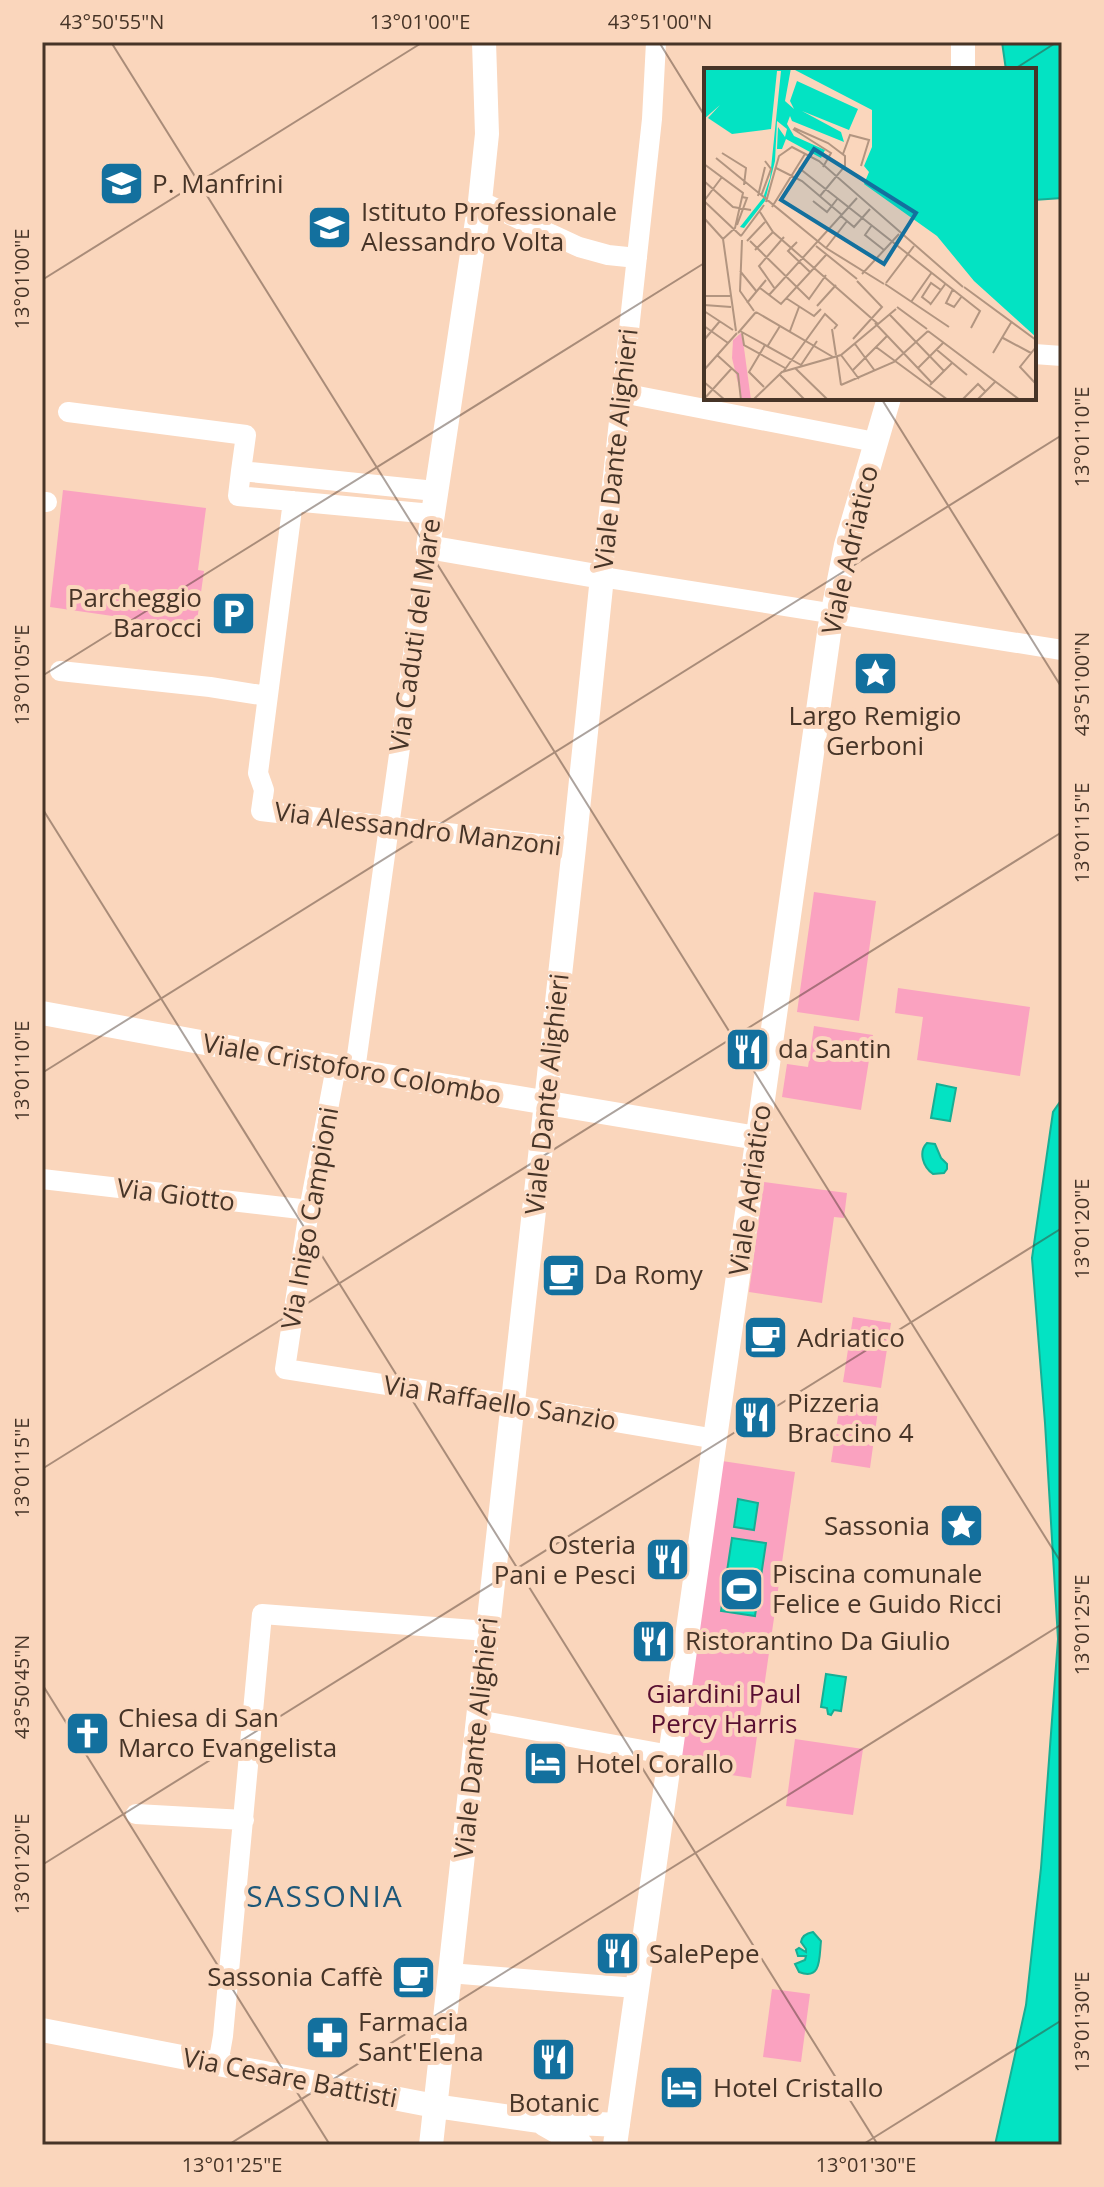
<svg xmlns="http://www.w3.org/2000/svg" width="1104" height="2187" viewBox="0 0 1104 2187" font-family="'Open Sans',sans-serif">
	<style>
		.green { fill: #faa2c0 }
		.water { fill: #03e3c3; stroke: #17ae94; stroke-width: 2 }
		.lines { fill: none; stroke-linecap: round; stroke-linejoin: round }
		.minor { stroke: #fff; stroke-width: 20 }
		.tertiary { stroke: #fff; stroke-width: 24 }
		.ticks { fill: none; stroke: #463427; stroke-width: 2; stroke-opacity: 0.45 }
		.labels { text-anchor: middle; stroke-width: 8; stroke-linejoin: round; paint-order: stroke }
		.poi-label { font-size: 26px; fill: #463427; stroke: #fad6bc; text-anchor: start }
		.street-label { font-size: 26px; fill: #463427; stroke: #fad6bc }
		.park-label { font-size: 26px; fill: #580f31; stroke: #fad6bc }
		.quarter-label { font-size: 30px; letter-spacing: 2px; fill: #1d5778; stroke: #fad6bc }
		.inset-road { fill: none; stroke: #b29580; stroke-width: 2 }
		.view { fill: #13709e; fill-opacity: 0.15; stroke: #13709e; stroke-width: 4 }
		.inset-edge { fill: none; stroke: #463427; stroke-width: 4 }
		.neatline { fill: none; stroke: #463427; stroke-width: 3 }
		.ticks-label { font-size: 20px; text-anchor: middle; fill: #463427 }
	</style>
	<rect width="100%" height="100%" fill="#fad6bc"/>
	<path class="green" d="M 63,490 L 206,508 L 198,570 L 204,571 L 196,628 L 50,607 Z
		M 814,892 L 876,901 L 859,1021 L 797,1012 Z
		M 898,988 L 1030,1007 L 1020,1076 L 917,1060 L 923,1017 L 895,1013 Z
		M 814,1026 L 873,1035 L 861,1110 L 782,1097 L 787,1064 L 808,1067 Z
		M 764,1182 L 847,1193 L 844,1218 L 834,1217 L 822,1303 L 749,1292 Z
		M 853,1317 L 891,1323 L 881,1388 L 843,1382 Z
		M 841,1397 L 879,1403 L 870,1468 L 831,1462 Z
		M 722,1461 L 795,1472 L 751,1778 L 678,1767 Z
		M 795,1739 L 863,1749 L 853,1815 L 786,1806 Z
		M 772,1989 L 810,1994 L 801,2062 L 763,2057 Z"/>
	<path class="water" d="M 1002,42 L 1062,42 L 1062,198 L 1034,200 L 1034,70 L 1006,70 Z
		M 937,1084 L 956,1088 L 950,1121 L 931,1118 Z
		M 1062,1099 L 1062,2145 L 995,2145 L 1026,2005 L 1041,1868 L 1058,1639 L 1045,1423 L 1032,1258 L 1053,1112 Z
		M 927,1143 L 935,1144 L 941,1158 L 947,1164 L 947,1169 L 944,1173 L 933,1174 C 923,1167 918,1152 927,1143 Z
		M 738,1499 L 758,1503 L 754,1530 L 734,1527 Z
		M 732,1538 L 766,1543 L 755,1616 L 721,1611 Z
		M 826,1674 L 846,1677 L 841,1711 L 834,1710 L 831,1715 L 828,1714 L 827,1708 L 821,1707 Z
		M 813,1932 L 821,1941 C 819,1957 822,1981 799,1972 L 795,1964 L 805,1960 L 806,1956 L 798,1956 L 796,1950 L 799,1948 L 806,1952 L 806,1949 L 801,1942 C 802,1935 807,1933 813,1932 Z"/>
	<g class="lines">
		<path class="minor" d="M 656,42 L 652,119 L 602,577 L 1062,650
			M 480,201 L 579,247 L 608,255 L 637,258
			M 1034,354 L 1062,356
			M 622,393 L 875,442
			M 68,412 L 246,435 L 241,471
			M 293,501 L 258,773 L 264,790 L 261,811 L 574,848
			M 42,502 L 47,502
			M 432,514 L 238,496 L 241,471 L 435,491
			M 60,671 L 210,687 L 267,696
			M 336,1067 L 309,1210 L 285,1369 L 503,1403 L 716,1439
			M 355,1070 L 428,547
			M 42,1179 L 309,1210
			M 478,1720 L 670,1755
			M 136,1814 L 244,1820
			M 449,1973 L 636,1988
			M 218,2064 L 223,2036 L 262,1614 L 488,1631"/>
		<path class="tertiary" d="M 963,42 L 963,70
			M 42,1013 L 375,1074 L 757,1138
			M 42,2030 L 435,2106 L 538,2121 L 618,2125
			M 544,2124 L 581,2145
			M 431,2145 L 574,848 L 602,577 L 428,547 L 480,201 L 487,134 L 484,42
			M 615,2145 L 830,626 L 846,545 L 889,398"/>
	</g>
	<path class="ticks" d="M 111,42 L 1062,1564M 659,42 L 706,118M 1013,70 L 1057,42M 42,280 L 423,42M 881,398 L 1062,688M 42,676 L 706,262M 42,808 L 878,2145M 42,1073 L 1062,435M 42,1469 L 1062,832M 42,1684 L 330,2145M 42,1865 L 1062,1228M 228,2145 L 1062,1624M 862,2145 L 1062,2020"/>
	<defs>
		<symbol id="school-square" viewBox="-11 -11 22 22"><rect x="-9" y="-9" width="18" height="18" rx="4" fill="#13709e" stroke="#fad6bc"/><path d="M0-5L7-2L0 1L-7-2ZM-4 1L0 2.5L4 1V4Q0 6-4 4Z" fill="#fff"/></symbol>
		<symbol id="parking-square" viewBox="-11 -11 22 22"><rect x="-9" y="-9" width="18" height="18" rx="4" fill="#13709e" stroke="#fad6bc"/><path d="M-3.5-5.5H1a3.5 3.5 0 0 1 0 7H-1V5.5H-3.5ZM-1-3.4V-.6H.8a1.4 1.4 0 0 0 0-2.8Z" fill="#fff"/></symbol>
		<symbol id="sight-square" viewBox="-11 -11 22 22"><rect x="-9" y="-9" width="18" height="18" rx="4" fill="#13709e" stroke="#fad6bc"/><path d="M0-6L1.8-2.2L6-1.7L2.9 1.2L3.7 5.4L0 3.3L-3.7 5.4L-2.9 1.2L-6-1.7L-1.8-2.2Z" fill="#fff"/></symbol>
		<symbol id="restaurant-square" viewBox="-11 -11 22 22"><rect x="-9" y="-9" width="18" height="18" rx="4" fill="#13709e" stroke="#fad6bc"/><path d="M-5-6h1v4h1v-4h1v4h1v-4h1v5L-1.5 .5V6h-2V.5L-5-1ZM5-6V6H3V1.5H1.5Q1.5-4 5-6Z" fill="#fff"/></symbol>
		<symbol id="cafe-square" viewBox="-11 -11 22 22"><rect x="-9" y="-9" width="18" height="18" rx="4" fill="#13709e" stroke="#fad6bc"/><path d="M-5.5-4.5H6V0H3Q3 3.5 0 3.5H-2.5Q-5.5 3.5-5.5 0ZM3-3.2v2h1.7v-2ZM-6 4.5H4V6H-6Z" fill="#fff"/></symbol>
		<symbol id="stadium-square" viewBox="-11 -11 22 22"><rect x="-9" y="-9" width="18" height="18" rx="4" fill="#13709e" stroke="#fad6bc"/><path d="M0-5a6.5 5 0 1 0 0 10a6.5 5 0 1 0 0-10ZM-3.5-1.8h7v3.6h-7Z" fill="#fff"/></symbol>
		<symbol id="church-square" viewBox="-11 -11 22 22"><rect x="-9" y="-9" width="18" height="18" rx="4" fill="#13709e" stroke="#fad6bc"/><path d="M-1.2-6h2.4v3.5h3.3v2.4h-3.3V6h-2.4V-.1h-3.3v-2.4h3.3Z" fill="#fff"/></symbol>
		<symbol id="hotel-square" viewBox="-11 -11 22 22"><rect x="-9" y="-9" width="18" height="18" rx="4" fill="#13709e" stroke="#fad6bc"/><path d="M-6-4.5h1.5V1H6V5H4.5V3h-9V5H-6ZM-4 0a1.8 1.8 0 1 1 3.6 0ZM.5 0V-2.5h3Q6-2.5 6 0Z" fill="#fff"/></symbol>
		<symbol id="pharmacy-square" viewBox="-11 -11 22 22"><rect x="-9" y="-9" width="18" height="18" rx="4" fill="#13709e" stroke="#fad6bc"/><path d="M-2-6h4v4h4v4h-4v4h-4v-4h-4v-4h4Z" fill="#fff"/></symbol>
	</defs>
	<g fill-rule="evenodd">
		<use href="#school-square" x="96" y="158" width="51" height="51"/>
		<use href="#school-square" x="304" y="202" width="51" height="51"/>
		<use href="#parking-square" x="208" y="588" width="51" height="51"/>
		<use href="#sight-square" x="850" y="648" width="51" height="51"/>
		<use href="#restaurant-square" x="722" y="1024" width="51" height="51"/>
		<use href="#cafe-square" x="538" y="1250" width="51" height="51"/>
		<use href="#cafe-square" x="740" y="1312" width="51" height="51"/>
		<use href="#restaurant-square" x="730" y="1392" width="51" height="51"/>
		<use href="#sight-square" x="936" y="1500" width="51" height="51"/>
		<use href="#restaurant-square" x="642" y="1534" width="51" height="51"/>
		<use href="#stadium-square" x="716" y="1564" width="51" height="51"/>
		<use href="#restaurant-square" x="628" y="1616" width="51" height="51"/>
		<use href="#church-square" x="62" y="1708" width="51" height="51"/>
		<use href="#hotel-square" x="520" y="1738" width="51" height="51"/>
		<use href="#restaurant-square" x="592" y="1928" width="51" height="51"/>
		<use href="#cafe-square" x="388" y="1952" width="51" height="51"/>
		<use href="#pharmacy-square" x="302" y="2012" width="51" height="51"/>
		<use href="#restaurant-square" x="528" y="2034" width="51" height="51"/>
		<use href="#hotel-square" x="656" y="2062" width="51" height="51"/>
	</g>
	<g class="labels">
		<g class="poi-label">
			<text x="152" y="193">P. Manfrini</text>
			<text x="361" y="221">Istituto Professionale<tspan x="361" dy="30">Alessandro Volta</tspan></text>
			<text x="202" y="607" text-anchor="end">Parcheggio<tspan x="202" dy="30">Barocci</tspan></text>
			<text x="875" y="725" text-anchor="middle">Largo Remigio<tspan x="875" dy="30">Gerboni</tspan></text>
			<text x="778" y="1058">da Santin</text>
			<text x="594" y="1284">Da Romy</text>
			<text x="797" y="1347">Adriatico</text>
			<text x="787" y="1412">Pizzeria<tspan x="787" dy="30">Braccino 4</tspan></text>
			<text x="930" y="1535" text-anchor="end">Sassonia</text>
			<text x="636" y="1554" text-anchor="end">Osteria<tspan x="636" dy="30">Pani e Pesci</tspan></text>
			<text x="772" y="1583">Piscina comunale<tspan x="772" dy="30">Felice e Guido Ricci</tspan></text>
			<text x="685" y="1650">Ristorantino Da Giulio</text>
			<text x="118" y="1727">Chiesa di San<tspan x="118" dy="30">Marco Evangelista</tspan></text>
			<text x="576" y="1773">Hotel Corallo</text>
			<text x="649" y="1963">SalePepe</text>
			<text x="383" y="1986" text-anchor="end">Sassonia Caffè</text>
			<text x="358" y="2031">Farmacia<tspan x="358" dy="30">Sant'Elena</tspan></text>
			<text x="713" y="2097">Hotel Cristallo</text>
			<text x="554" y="2112" text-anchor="middle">Botanic</text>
		</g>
		<g class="street-label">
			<text transform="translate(616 449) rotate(-84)" y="9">Viale Dante Alighieri</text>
			<text transform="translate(850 550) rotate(-77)" y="9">Viale Adriatico</text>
			<text transform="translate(415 635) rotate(-82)" y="9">Via Caduti del Mare</text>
			<text transform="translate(418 829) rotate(7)" y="9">Via Alessandro Manzoni</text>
			<text transform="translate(352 1069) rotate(10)" y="9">Viale Cristoforo Colombo</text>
			<text transform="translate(547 1094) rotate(-84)" y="9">Viale Dante Alighieri</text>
			<text transform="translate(750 1190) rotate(-82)" y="9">Viale Adriatico</text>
			<text transform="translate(176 1195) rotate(7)" y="9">Via Giotto</text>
			<text transform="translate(310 1218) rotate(-80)" y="9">Via Inigo Campioni</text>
			<text transform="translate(500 1403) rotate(9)" y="9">Via Raffaello Sanzio</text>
			<text transform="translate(476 1738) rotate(-84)" y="9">Viale Dante Alighieri</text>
			<text transform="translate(290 2078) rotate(11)" y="9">Via Cesare Battisti</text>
		</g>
		<g class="park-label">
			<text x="724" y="1703">Giardini Paul<tspan x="724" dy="30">Percy Harris</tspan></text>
		</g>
		<g class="quarter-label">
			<text x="325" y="1907">SASSONIA</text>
		</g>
	</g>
	<g transform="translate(704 68)">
		<rect width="332" height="332" fill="#fad6bc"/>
		<path d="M 37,265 L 40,280 L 47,332 L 38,332 L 28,290 L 29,272 Z" fill="#faa2c0"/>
		<path d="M 0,0 L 87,0 L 81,33 L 90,41 L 86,33 L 93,13 L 154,41 L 145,62 L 98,43 L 137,64 L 140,74 L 88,53 L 86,48 L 83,56 L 90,68 L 121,82 L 117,90 L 82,71 L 78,81 L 73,81 L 74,59 L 81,69 L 83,61 L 73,53 L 71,93 L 61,133 L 40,160 L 36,159 L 59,130 L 66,110 L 77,3 L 73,3 L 67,61 L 28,66 L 4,50 L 16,37 L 0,51 ZM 332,0 L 332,269 L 270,213 L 233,168 L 160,116 L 165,104 L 160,98 L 168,79 L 168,42 L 91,2 Z" fill="#03e3c3"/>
		<path class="inset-road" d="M 90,60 L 124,75 L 141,88 L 141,98 L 116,128M 89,61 L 127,85 L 119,99M 18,85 L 42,100 L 40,117M 139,86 L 146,67 L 165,72 L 157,98M 12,90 L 122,180 L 180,216M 0,96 L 39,125 L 31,160 L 19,171M 72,100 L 98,113 L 138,147M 95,100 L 276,243 L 267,260M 0,113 L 29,139 L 47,142M 54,128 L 61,99M 57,128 L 67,101 L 61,93M 0,133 L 18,109M 0,133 L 37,168M 109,133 L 123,144 L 134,130M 62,134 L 75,88 L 88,79 L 115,93 L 259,219M 68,139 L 101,86M 56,144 L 69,164 L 174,256M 137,148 L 150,159 L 166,141M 0,150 L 19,171M 33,157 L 43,130 L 38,129M 168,157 L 161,167 L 180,182M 37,168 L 60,137M 19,171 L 32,263M 38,172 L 36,223 L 50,243M 43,173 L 61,154M 46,173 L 105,231 L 122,207M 93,174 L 84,183 L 106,204M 112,178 L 153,211M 122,180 L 143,153M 51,182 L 69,164M 36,203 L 53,224M 158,206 L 195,166M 182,215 L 210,178M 181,216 L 245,259M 260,219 L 332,272M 56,220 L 77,236 L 122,187M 71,221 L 55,198 L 80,169M 249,221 L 242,235 L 250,239 L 258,228M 65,227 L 153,130M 0,228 L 26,228M 82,230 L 110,248 L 117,241M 207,234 L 228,204M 43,235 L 62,212M 227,236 L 218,229 L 227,215 L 237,222M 0,237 L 27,239M 226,237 L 242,215M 113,238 L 132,217M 193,239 L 223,261M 0,243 L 29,262M 52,244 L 129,289M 186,247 L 240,303M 171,255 L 228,315M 0,258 L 24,275M 128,261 L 132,287M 36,263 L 97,297M 86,263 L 95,239M 224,263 L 316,332M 34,265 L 52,244M 38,265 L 40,277 L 81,300M 299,270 L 327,285M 149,271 L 178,239 L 153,213M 0,272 L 16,253M 151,276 L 171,303M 63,279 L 76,258M 172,279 L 244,332M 332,279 L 316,299 L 332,316M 233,282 L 263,307M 289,285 L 308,253M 13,287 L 34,306 L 37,332M 137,287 L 155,311M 133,289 L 137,317M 97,297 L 113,273M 91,300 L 124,332M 214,300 L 240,274M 0,302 L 33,265M 149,302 L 183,268M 79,304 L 121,246 L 133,257 L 130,261M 75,306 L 101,332M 0,314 L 21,332M 137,317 L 190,294 L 224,263M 226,317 L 248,295M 60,319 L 45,304 L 61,277M 0,331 L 28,300M 49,332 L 78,304 L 137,287 L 192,241M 258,332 L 274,316 L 281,323M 273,332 L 292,313"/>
		<path class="view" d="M 110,81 L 212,145 L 180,196 L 77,132 Z"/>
		<rect width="332" height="332" class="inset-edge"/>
	</g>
	<rect width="1104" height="2187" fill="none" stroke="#fad6bc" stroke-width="88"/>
	<rect x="44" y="44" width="1016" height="2099" class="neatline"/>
	<g class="ticks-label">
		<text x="112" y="29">43°50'55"N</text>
		<text x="420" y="29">13°01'00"E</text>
		<text x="660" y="29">43°51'00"N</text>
		<text transform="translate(22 279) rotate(-90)" y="7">13°01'00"E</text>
		<text transform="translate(1082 437) rotate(-90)" y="7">13°01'10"E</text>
		<text transform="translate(22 675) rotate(-90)" y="7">13°01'05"E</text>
		<text transform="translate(1082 684) rotate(-90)" y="7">43°51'00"N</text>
		<text transform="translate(1082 833) rotate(-90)" y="7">13°01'15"E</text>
		<text transform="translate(22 1071) rotate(-90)" y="7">13°01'10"E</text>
		<text transform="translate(1082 1229) rotate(-90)" y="7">13°01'20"E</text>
		<text transform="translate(22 1468) rotate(-90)" y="7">13°01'15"E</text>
		<text transform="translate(1082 1625) rotate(-90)" y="7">13°01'25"E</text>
		<text transform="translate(22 1687) rotate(-90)" y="7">43°50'45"N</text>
		<text transform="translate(22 1864) rotate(-90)" y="7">13°01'20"E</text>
		<text transform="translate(1082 2022) rotate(-90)" y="7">13°01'30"E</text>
		<text x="232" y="2172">13°01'25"E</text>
		<text x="866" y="2172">13°01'30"E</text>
	</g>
</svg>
